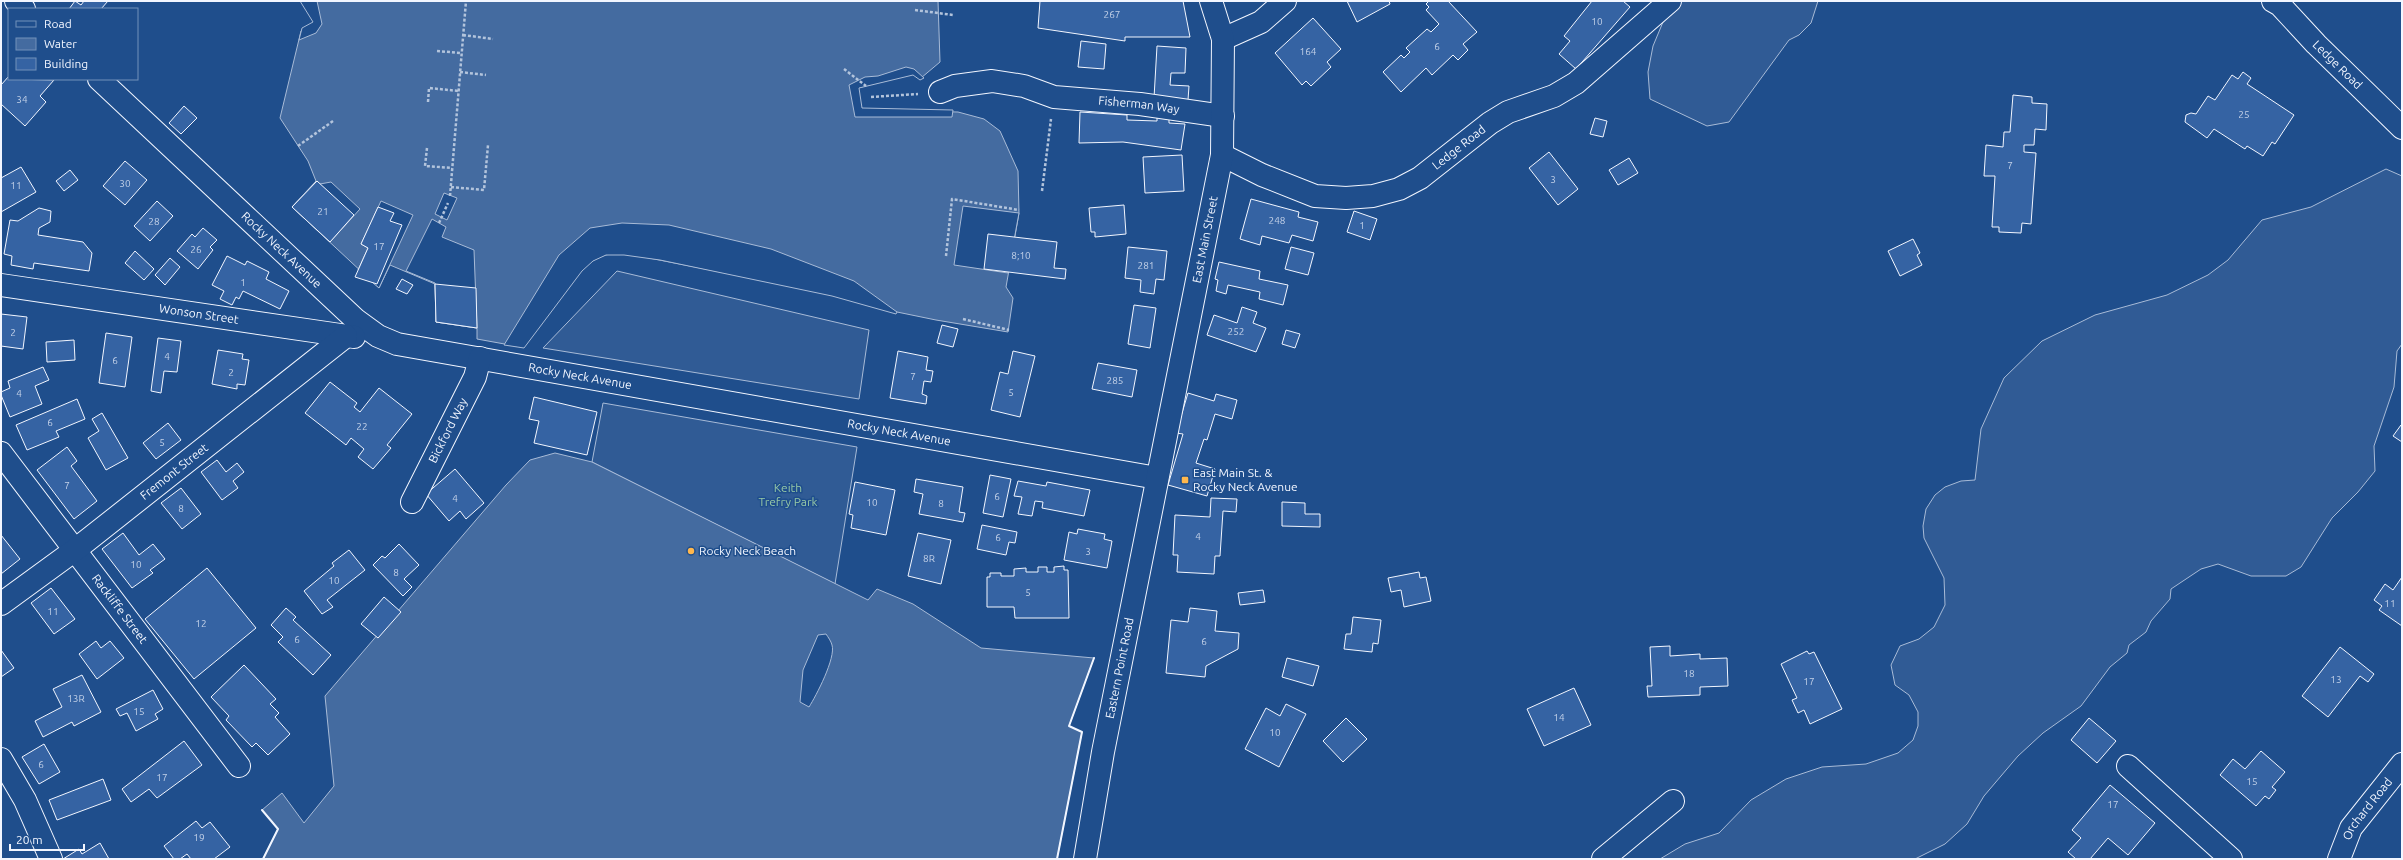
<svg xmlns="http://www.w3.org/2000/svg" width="2403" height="860" viewBox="0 0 2403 860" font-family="Ubuntu,sans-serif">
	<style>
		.built { fill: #305b95; stroke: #a8bbd7 }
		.water { fill: #446ba0; stroke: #a8bbd7; fill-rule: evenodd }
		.pier { fill: #1f4e8c; stroke: #a8bbd7 }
		.building { fill: #3563a3; stroke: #f2f6ff }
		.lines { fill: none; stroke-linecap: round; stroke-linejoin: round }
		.minor-casing { stroke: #f2f6ff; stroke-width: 24 }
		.major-casing { stroke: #f2f6ff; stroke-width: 24 }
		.path { stroke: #b3c4dc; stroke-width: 2.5; stroke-dasharray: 3 2; stroke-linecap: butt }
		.minor { stroke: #1f4e8c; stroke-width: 22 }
		.major { stroke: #1f4e8c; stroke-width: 22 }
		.wall { stroke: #f2f6ff; stroke-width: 2 }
		.poi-dot { fill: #ffb74d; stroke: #1f4e8c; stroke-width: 1.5 }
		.labels { text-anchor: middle; stroke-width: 3; stroke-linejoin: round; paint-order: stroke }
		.number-label { font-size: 10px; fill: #c3d1e8 }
		.street-label { font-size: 12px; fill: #f2f6ff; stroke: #1f4e8c }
		.poi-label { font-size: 12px; fill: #f2f6ff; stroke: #1f4e8c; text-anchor: start }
		.park-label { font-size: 12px; fill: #97c8a6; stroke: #1f4e8c }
	</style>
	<rect width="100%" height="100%" fill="#1f4e8c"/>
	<path class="built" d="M 1680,1 L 1818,1 L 1811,23 L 1799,35 L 1789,40 L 1729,122 L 1707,126 L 1650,99 L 1648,72 L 1653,46 L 1663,22 Z
		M 2386,169 L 2402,176 L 2402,344 L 2397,351 L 2394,387 L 2374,446 L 2375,471 L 2358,492 L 2332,518 L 2301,567 L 2286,576 L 2251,576 L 2218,564 L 2201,569 L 2171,589 L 2170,599 L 2151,621 L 2146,632 L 2129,645 L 2127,653 L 2110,667 L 2081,706 L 2043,733 L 2018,756 L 1984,796 L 1967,824 L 1945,844 L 1915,859 L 1660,859 L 1685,844 L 1719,833 L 1751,800 L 1786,779 L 1822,767 L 1866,764 L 1898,753 L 1913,740 L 1918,726 L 1918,712 L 1909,695 L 1895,685 L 1891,665 L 1900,646 L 1919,639 L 1934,627 L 1945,605 L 1944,578 L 1924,538 L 1923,526 L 1926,509 L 1935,495 L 1945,487 L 1961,481 L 1975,480 L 1981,429 L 2004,378 L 2042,341 L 2095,315 L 2167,295 L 2208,275 L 2228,260 L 2262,220 L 2311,207 Z
		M 617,271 L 869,330 L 859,399 L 543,348 Z
		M 603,403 L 857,447 L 835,584 L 592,462 Z"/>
	<path class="water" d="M 302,1 L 938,1 L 940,62 L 921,78 L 913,73 L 858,88 L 860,110 L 958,112 L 984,119 L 1000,131 L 1018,171 L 1019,213 L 1006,287 L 1013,298 L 1008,332 L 936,320 L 897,312 L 832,294 L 624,253 C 605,253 595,257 581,270 L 521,347 L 477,339 L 477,328 L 436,322 L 435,284 L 390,265 L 379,288 L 292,207 L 316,181 L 308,161 L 280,118 L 301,31 L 316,22 Z
		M 555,453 L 592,462 L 868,600 L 877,589 L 913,604 L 981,648 L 1094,658 L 1069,726 L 1082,732 L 1057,859 L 263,859 L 278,829 L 262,810 L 282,793 L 304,823 L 334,786 L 325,696 L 506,485 L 530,460 ZM 826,634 C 828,637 831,641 832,645 C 836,658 816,696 809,707 L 800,702 L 803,670 L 818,635 Z"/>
	<path class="pier" d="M 300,1 L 317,1 L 322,24 L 316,33 L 299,40 L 302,28 L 313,22 Z
		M 906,67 L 914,69 L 924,78 L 920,80 L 913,75 L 859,88 L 862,108 L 953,110 L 952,117 L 855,117 L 849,85 L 865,77 L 878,76 Z
		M 317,181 L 320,184 L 331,182 L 360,209 L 330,242 L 292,207 Z
		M 444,193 L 457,198 L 447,220 L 435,214 Z
		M 381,201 L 413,215 L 379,288 L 358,270 L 368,248 L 361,244 Z
		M 963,206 L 1019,213 L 1008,273 L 954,265 Z
		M 432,219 L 446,227 L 442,237 L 474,250 L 477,328 L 436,322 L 435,283 L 406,271 Z
		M 622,223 L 669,225 L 771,249 L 854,281 L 897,312 L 896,314 L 832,296 L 660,260 L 624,255 L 606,255 L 593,261 L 582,271 L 524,348 L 504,345 L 559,255 L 590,228 Z"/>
	<path class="building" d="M 75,1 L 81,5 L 84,1 L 108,1 L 101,9 L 69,9 Z
		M 1040,1 L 1183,1 L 1190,37 L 1125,37 L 1125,41 L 1038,28 Z
		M 1347,1 L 1389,1 L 1390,4 L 1357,22 Z
		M 1429,1 L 1448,1 L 1477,32 L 1463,44 L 1468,50 L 1458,60 L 1453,55 L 1432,75 L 1426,68 L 1401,92 L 1383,72 L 1401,55 L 1404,58 L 1410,52 L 1406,48 L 1427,29 L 1431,32 L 1439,24 L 1426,10 L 1429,7 L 1426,4 Z
		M 1592,1 L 1623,1 L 1630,7 L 1576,69 L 1559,54 L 1570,41 L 1564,36 Z
		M 1313,18 L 1341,49 L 1327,62 L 1331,67 L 1311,86 L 1306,81 L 1302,85 L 1275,53 Z
		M 1081,41 L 1106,44 L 1104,69 L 1078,67 Z
		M 1157,46 L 1186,48 L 1185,73 L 1171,73 L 1170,85 L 1189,86 L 1188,100 L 1154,98 Z
		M 2243,72 L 2251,78 L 2247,84 L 2294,115 L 2275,144 L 2272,142 L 2263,156 L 2247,146 L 2245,149 L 2214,129 L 2207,138 L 2185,122 L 2186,115 L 2191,113 L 2196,114 L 2208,96 L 2215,100 L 2232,75 L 2238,79 Z
		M 9,76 L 9,79 L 54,80 L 40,96 L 46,102 L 25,126 L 1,104 L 1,85 Z
		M 2013,95 L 2032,97 L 2032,103 L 2047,104 L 2046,130 L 2035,129 L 2034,145 L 2024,145 L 2024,152 L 2036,153 L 2031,224 L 2022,223 L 2021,233 L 1999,232 L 1999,227 L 1992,227 L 1995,176 L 1984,176 L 1986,145 L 2003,147 L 2004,132 L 2010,132 Z
		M 184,106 L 197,118 L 181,134 L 169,123 Z
		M 1080,112 L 1127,115 L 1127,120 L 1157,121 L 1157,117 L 1169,118 L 1169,123 L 1185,124 L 1181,150 L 1123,142 L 1079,143 Z
		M 1595,118 L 1607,121 L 1603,137 L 1590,134 Z
		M 1549,152 L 1578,189 L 1558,205 L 1529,168 Z
		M 1182,155 L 1184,191 L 1145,193 L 1143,157 Z
		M 1629,158 L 1638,173 L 1618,185 L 1609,170 Z
		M 125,161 L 147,180 L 125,205 L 103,186 Z
		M 21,167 L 36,192 L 1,212 L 1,178 Z
		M 70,170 L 78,180 L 64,191 L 56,181 Z
		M 317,181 L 354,215 L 330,242 L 292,207 Z
		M 1251,199 L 1299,212 L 1298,217 L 1318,222 L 1313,241 L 1292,235 L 1289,243 L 1262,236 L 1260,245 L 1240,239 Z
		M 157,201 L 173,216 L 150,241 L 134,226 Z
		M 1124,205 L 1126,234 L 1095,237 L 1095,232 L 1091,232 L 1089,208 Z
		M 378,207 L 394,213 L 390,221 L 402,225 L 377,284 L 355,277 L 368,248 L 361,244 Z
		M 39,208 L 51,211 L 50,222 L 39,228 L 38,235 L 83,242 L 92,253 L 89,271 L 34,263 L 33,269 L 11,265 L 12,256 L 4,254 L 10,220 L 18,221 Z
		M 1354,211 L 1377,219 L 1370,240 L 1347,232 Z
		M 203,228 L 217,240 L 210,247 L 213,250 L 198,269 L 177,251 L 192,234 L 195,237 Z
		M 988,234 L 1057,242 L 1054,268 L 1066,269 L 1065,279 L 984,269 Z
		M 1913,239 L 1920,253 L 1917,255 L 1922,265 L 1900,276 L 1888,251 Z
		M 1128,247 L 1167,251 L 1164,280 L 1156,279 L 1154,294 L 1140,292 L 1141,280 L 1125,278 Z
		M 1291,247 L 1314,253 L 1308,275 L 1285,269 Z
		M 135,251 L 154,269 L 144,280 L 125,263 Z
		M 227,256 L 245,265 L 247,261 L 269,272 L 266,279 L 289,291 L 280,309 L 243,291 L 239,299 L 236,297 L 232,305 L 220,299 L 224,291 L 212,285 Z
		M 170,258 L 180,267 L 165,285 L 155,275 Z
		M 1219,262 L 1260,271 L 1259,279 L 1288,285 L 1283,305 L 1259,299 L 1260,292 L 1228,285 L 1226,294 L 1216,291 L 1218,280 L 1215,279 Z
		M 402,279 L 413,285 L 407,294 L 396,289 Z
		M 435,284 L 476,288 L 477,328 L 436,322 Z
		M 1134,305 L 1156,308 L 1150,348 L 1128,344 Z
		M 1242,307 L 1257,312 L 1253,323 L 1266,328 L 1256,352 L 1207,335 L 1214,315 L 1237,323 Z
		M 1,314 L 27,317 L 23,349 L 1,346 Z
		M 942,325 L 958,329 L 953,347 L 937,343 Z
		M 1286,330 L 1300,334 L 1295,348 L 1282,344 Z
		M 106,333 L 132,337 L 125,387 L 99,383 Z
		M 158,338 L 181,341 L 177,372 L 164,371 L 161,393 L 151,391 Z
		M 74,340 L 75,360 L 47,362 L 46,342 Z
		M 218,350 L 243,354 L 242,359 L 249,360 L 245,385 L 237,384 L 237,389 L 212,384 Z
		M 898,351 L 928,357 L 926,370 L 933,371 L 931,382 L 924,381 L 922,394 L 927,396 L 926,404 L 890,398 Z
		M 1013,351 L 1035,356 L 1020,417 L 991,410 L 1000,372 L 1008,374 Z
		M 1098,363 L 1137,370 L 1132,397 L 1092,389 Z
		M 43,367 L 49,380 L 35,386 L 42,404 L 10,417 L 1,395 L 1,392 L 10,388 L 8,381 Z
		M 330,382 L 357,403 L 354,407 L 360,412 L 379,388 L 412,414 L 387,445 L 391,448 L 373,469 L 358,457 L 364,449 L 351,438 L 346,445 L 305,413 Z
		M 1188,393 L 1214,401 L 1216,394 L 1237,400 L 1232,419 L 1215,414 L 1207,440 L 1204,439 L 1196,463 L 1215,469 L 1207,496 L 1168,485 L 1183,434 L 1176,433 Z
		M 534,397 L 597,412 L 587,455 L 534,443 L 539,421 L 529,419 Z
		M 77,399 L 85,419 L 56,431 L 59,437 L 27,450 L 16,425 Z
		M 102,413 L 128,458 L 106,470 L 88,438 L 99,431 L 92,419 Z
		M 168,423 L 181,440 L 156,459 L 143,443 Z
		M 2401,425 L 2402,426 L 2402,442 L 2393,436 Z
		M 67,447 L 77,461 L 71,466 L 97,501 L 74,519 L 37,470 Z
		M 217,460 L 226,472 L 237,463 L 244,472 L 233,481 L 238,488 L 222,500 L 201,472 Z
		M 455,469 L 484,503 L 466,519 L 460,511 L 449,521 L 426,494 Z
		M 990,475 L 1011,479 L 1003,517 L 983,513 Z
		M 916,479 L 963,487 L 959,512 L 965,513 L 963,522 L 919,514 L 923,494 L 914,492 Z
		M 1018,481 L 1046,486 L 1047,482 L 1090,490 L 1084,516 L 1042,508 L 1043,502 L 1035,501 L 1032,516 L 1018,514 L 1022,497 L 1014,496 Z
		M 855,482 L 895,490 L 886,535 L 851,528 L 853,515 L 849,514 Z
		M 181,488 L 201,514 L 182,529 L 161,503 Z
		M 1211,498 L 1237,499 L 1236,512 L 1223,511 L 1220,556 L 1215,556 L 1214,574 L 1177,572 L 1178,555 L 1173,555 L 1175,515 L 1210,517 Z
		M 1282,502 L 1305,503 L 1305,514 L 1320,514 L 1320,527 L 1282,526 Z
		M 982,525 L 1017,532 L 1015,543 L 1009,542 L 1006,555 L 977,549 Z
		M 1078,529 L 1105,534 L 1104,539 L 1112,541 L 1107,568 L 1064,560 L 1069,532 L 1077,534 Z
		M 123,533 L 139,555 L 153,544 L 165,559 L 150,570 L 153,573 L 132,588 L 102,549 Z
		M 918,533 L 951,540 L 941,584 L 908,576 Z
		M 1,535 L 20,559 L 1,574 Z
		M 399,544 L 419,565 L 404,579 L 412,587 L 403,596 L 373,565 L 382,556 L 385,558 Z
		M 349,550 L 365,570 L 327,600 L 333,607 L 322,614 L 304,591 L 334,566 L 332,563 Z
		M 1064,566 L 1064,570 L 1068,570 L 1069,618 L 1015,618 L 1014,607 L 987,607 L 987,577 L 990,577 L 990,573 L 1001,573 L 1001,576 L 1014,576 L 1014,569 L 1026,568 L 1026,572 L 1038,572 L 1038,567 L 1047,567 L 1047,572 L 1054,572 L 1054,567 Z
		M 207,568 L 256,628 L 194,679 L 145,619 Z
		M 1419,572 L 1420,578 L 1426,577 L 1431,601 L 1404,607 L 1401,590 L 1391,592 L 1388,578 Z
		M 2402,577 L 2402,626 L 2379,610 L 2382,606 L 2374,600 L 2385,584 L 2393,590 Z
		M 51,588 L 75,619 L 54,634 L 31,603 Z
		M 1263,590 L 1265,602 L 1240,605 L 1238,593 Z
		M 384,597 L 401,612 L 378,638 L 361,624 Z
		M 286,608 L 296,617 L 293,620 L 331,655 L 313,675 L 278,642 L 283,637 L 271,625 Z
		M 1190,608 L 1217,611 L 1215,631 L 1239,633 L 1238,649 L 1206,666 L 1205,677 L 1166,673 L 1171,620 L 1188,622 Z
		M 1353,617 L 1381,620 L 1378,644 L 1373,643 L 1372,652 L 1344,649 L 1346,634 L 1351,634 Z
		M 96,641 L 101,648 L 110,641 L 124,658 L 97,679 L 79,654 Z
		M 1670,646 L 1670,656 L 1700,654 L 1700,659 L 1727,658 L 1728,686 L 1700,687 L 1700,695 L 1648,697 L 1647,686 L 1652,686 L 1650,647 Z
		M 2340,647 L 2374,674 L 2368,682 L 2360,676 L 2328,717 L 2302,696 Z
		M 1,650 L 14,668 L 1,677 Z
		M 1807,651 L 1809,654 L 1814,652 L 1842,709 L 1810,724 L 1804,710 L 1798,713 L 1792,700 L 1797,698 L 1781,664 Z
		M 1287,658 L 1319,666 L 1313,686 L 1282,677 Z
		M 244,665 L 276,699 L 270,704 L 279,713 L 275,717 L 290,734 L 268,755 L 256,743 L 252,747 L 226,720 L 229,716 L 211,697 Z
		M 82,675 L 101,712 L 74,726 L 72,722 L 43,737 L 35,721 L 62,707 L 53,689 Z
		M 1574,688 L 1591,725 L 1544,746 L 1527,709 Z
		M 153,690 L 163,709 L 155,714 L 158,719 L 136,731 L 127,713 L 120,716 L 116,709 Z
		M 1286,704 L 1306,714 L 1279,767 L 1245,749 L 1266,708 L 1280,716 Z
		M 1346,718 L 1367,739 L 1343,762 L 1323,741 Z
		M 2089,718 L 2116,741 L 2097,763 L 2071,740 Z
		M 184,741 L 202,765 L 157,798 L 149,789 L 131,802 L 122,789 Z
		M 44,744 L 60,772 L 39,784 L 22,757 Z
		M 2261,751 L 2285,772 L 2272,787 L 2276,790 L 2269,799 L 2265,796 L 2256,806 L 2220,775 L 2233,759 L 2245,769 Z
		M 103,779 L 111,800 L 57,820 L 49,800 Z
		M 2110,785 L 2155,823 L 2128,855 L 2108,838 L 2090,859 L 2076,859 L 2068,852 L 2081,838 L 2072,830 Z
		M 196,821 L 202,828 L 210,822 L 230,847 L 214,859 L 191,859 L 187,854 L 180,859 L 174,859 L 164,846 Z
		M 100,843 L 109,859 L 63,859 L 79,849 L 82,854 Z"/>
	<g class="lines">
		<defs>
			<g id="minor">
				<path d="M 16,1 L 24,9"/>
				<path id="s1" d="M 2273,1 L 2280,5 L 2316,44 L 2402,128"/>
				<path d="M 1223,39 L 1261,22 L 1285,1"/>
				<path id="s2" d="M 99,79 L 356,320 L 378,336 L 397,344 L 1157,478"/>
				<path id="s3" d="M 940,92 L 955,86 L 992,81 L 1024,86 L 1054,97 L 1140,104 L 1223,116"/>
				<path id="s4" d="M 1222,155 L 1262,175 L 1315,196 L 1346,198 L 1373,196 L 1399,189 L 1420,178 L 1490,123 L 1508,112 L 1554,96 L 1576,83 L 1670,1"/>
				<path id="s5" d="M 1,285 L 354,337"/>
				<path id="s6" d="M 1,453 L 239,766"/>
				<path id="s7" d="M 412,502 L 475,377 L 480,358"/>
				<path id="s8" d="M 1,604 L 75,550 L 346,336"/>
				<path d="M 1,759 L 25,800 L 51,859"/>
				<path d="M 2128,766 L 2231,859"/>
				<path d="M 1603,859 L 1673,801"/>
				<path id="s9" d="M 2339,859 L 2351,828 L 2402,764"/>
			</g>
			<g id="major">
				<path id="s10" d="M 1085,859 L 1103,752 L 1222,155 L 1223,39 L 1211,1"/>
			</g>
		</defs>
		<use href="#minor" class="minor-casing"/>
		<use href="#major" class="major-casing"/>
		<path class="path" d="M 915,10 L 953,15
			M 463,35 L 493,39
			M 437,51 L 461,53
			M 844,69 L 866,86
			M 460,72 L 486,75
			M 871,97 L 918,94
			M 428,102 L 429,88 L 459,91
			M 298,146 L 333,121
			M 427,148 L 425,166 L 452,168
			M 451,187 L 484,190 L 488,145
			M 1042,191 L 1051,119
			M 450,196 L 466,1
			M 439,223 L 448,203
			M 946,256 L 952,199 L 1019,210
			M 963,319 L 1009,330"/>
		<use href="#minor" class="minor"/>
		<use href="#major" class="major"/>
		<path class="wall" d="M 262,810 L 278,829 L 263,859
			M 1057,859 L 1082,732 L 1069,726 L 1094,658"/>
	</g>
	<g class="poi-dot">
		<rect x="1181" y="476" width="8" height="8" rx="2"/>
		<circle cx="691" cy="551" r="4"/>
	</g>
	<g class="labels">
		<g class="number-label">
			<text x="1112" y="18">267</text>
			<text x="1597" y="25">10</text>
			<text x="1437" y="50">6</text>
			<text x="1308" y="55">164</text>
			<text x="22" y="103">34</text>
			<text x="2244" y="118">25</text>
			<text x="2010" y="169">7</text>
			<text x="1553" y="183">3</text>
			<text x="125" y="187">30</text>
			<text x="16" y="189">11</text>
			<text x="323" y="215">21</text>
			<text x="1277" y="224">248</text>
			<text x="154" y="225">28</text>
			<text x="1362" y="229">1</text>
			<text x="379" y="250">17</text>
			<text x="196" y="253">26</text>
			<text x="1021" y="259">8;10</text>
			<text x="1146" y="269">281</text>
			<text x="243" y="286">1</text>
			<text x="1236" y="335">252</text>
			<text x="13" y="336">2</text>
			<text x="167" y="360">4</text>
			<text x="115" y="364">6</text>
			<text x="231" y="376">2</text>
			<text x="913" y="380">7</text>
			<text x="1115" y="384">285</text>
			<text x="1011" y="396">5</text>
			<text x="19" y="397">4</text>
			<text x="50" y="426">6</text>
			<text x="362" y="430">22</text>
			<text x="162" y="446">5</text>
			<text x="67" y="489">7</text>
			<text x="997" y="500">6</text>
			<text x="455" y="502">4</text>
			<text x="872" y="506">10</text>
			<text x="941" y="507">8</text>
			<text x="181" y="512">8</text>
			<text x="1198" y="540">4</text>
			<text x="998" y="541">6</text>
			<text x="1088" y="555">3</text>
			<text x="929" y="562">8R</text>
			<text x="136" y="568">10</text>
			<text x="396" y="576">8</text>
			<text x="334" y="584">10</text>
			<text x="1028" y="596">5</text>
			<text x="2390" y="607">11</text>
			<text x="53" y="615">11</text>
			<text x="201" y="627">12</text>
			<text x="297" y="643">6</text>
			<text x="1204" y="645">6</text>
			<text x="1689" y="677">18</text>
			<text x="2336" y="683">13</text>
			<text x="1809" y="685">17</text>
			<text x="76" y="702">13R</text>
			<text x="139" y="715">15</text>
			<text x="1559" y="721">14</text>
			<text x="1275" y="736">10</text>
			<text x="41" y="768">6</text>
			<text x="162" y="781">17</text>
			<text x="2252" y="785">15</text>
			<text x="2113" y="808">17</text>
			<text x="199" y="841">19</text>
		</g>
		<g class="street-label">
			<text dy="4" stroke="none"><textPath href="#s1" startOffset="91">Ledge Road</textPath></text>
			<text dy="4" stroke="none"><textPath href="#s3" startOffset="203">Fisherman Way</textPath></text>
			<text dy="4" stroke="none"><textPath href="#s4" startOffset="260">Ledge Road</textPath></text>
			<text dy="4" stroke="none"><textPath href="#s10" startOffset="631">East Main Street</textPath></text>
			<text dy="4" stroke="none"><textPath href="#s2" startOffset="250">Rocky Neck Avenue</textPath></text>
			<text dy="4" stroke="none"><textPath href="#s5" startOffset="200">Wonson Street</textPath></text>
			<text dy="4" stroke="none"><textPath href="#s2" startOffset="586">Rocky Neck Avenue</textPath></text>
			<text dy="4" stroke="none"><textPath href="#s7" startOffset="80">Bickford Way</textPath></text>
			<text dy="4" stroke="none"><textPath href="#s2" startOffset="910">Rocky Neck Avenue</textPath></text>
			<text dy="4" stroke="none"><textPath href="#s8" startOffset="218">Fremont Street</textPath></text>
			<text dy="4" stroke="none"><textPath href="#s6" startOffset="196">Rackliffe Street</textPath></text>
			<text dy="4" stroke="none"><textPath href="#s10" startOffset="194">Eastern Point Road</textPath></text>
			<text dy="4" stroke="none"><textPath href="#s9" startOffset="58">Orchard Road</textPath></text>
		</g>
		<g class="poi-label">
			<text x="1193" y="477">East Main St. &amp;<tspan x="1193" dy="14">Rocky Neck Avenue</tspan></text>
			<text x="699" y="555">Rocky Neck Beach</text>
		</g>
		<g class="park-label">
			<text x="788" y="492">Keith<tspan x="788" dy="14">Trefry Park</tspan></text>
		</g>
	</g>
	<rect width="2403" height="860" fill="none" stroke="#f2f6ff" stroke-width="4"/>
	<rect x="8" y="8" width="130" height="72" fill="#1f4e8c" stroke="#7391ba"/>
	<rect x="16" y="21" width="20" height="6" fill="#1f4e8c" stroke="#7391ba"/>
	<text x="44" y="28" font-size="12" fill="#f2f6ff">Road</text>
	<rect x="16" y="38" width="20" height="12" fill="#446ba0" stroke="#7391ba"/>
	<text x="44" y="48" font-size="12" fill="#f2f6ff">Water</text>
	<rect x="16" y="58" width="20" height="12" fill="#3563a3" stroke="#7391ba"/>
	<text x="44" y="68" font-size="12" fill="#f2f6ff">Building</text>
	<path d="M10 844v6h74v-6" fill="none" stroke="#f2f6ff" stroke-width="2"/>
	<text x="16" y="844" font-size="12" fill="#f2f6ff" stroke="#1f4e8c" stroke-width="3" paint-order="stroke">20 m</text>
</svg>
